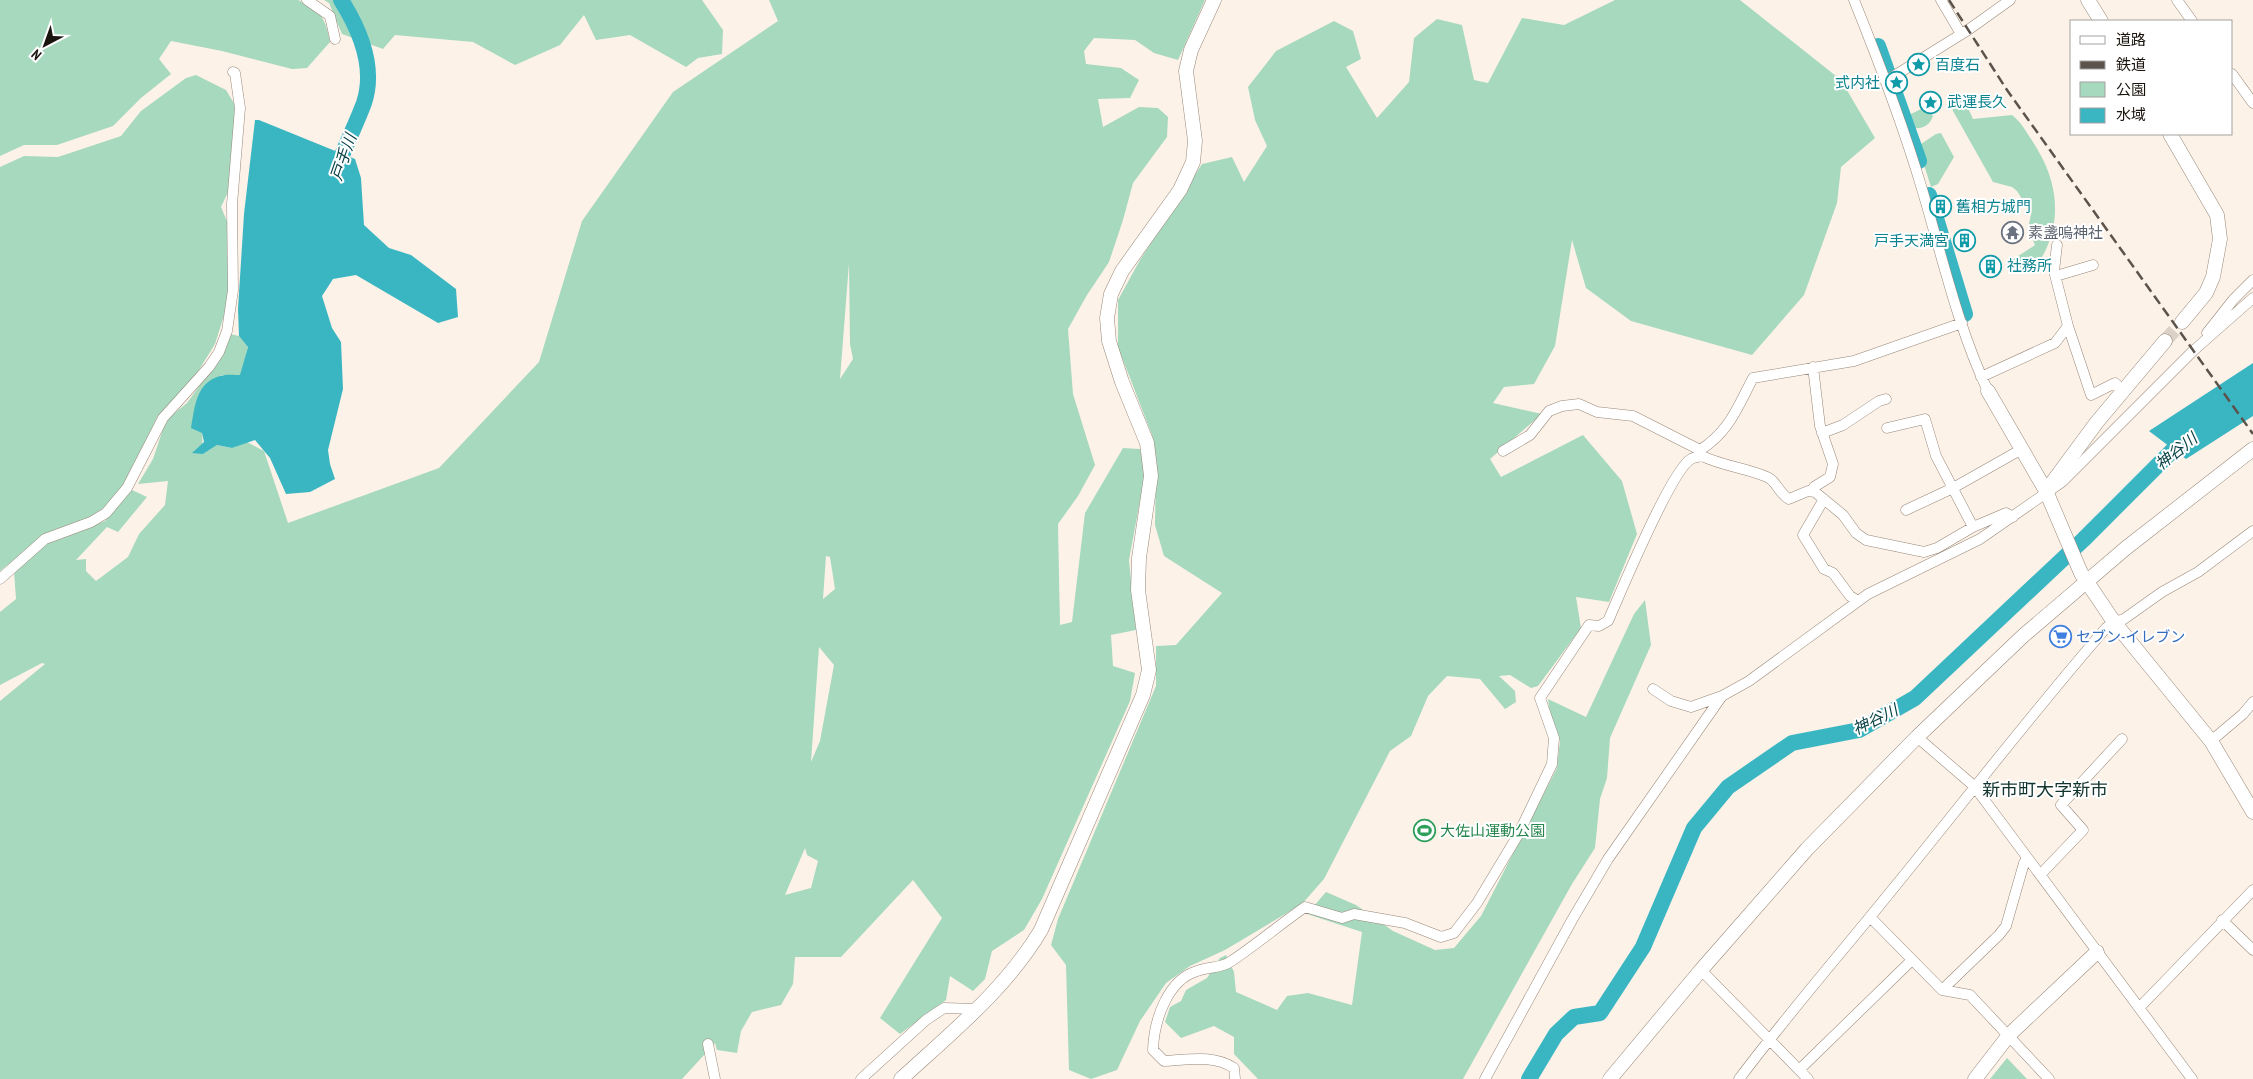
<svg xmlns="http://www.w3.org/2000/svg" width="2253" height="1079" viewBox="0 0 2253 1079" font-family="'PT Sans Narrow','Noto Sans JP',sans-serif">
	<style>
		.green { fill: #a6d9be; fill-rule: evenodd }
		.water { fill: #3ab6c2 }
		.lines { fill: none; stroke-linecap: round; stroke-linejoin: round }
		.river { stroke: #3ab6c2; stroke-width: 16 }
		.secondary-tunnel { stroke: #dbd1c7; stroke-width: 14; stroke-dasharray: 14 7; stroke-linecap: butt }
		.street-casing { stroke: #988778; stroke-width: 11 }
		.secondary-casing { stroke: #988778; stroke-width: 15 }
		.street { stroke: #fff; stroke-width: 10 }
		.secondary { stroke: #fff; stroke-width: 14 }
		.rail { stroke: #5b534c; stroke-width: 2.5; stroke-dasharray: 10 5; stroke-linecap: butt }
		.labels { text-anchor: middle; stroke-width: 4; stroke-linejoin: round; paint-order: stroke }
		.culture-label { font-size: 15px; fill: #0d838f; stroke: #fff; text-anchor: start }
		.worship-label { font-size: 15px; fill: #5b616d; stroke: #fff; text-anchor: start }
		.shop-label { font-size: 15px; fill: #366cbe; stroke: #fff; text-anchor: start }
		.leisure-label { font-size: 15px; fill: #27864d; stroke: #fff; text-anchor: start }
		.water-label { font-size: 16px; font-style: italic; fill: #0a4247; stroke: #fff }
		.quarter-label { font-size: 18px; fill: #11332d; stroke: #fff }
	</style>
	<rect width="100%" height="100%" fill="#fdf2e8"/>
	<path class="green" d="M 0,0 L 298,0 C 321,11 325,17 330,42 L 307,68 L 292,69 L 222,51 L 171,41 L 159,59 L 171,74 L 141,98 L 113,126 L 57,145 L 24,145 L 0,156 Z
		M 324,0 L 702,0 L 723,30 L 722,54 L 698,58 L 686,67 L 630,35 L 596,40 L 584,15 L 560,45 L 515,65 L 473,42 L 395,35 L 383,49 L 342,34 L 329,3 Z
		M 769,0 L 1205,0 L 1178,60 L 1154,53 L 1135,40 L 1094,38 L 1084,51 L 1086,64 L 1121,68 L 1139,80 L 1130,98 L 1098,99 L 1103,127 L 1139,107 L 1158,108 L 1168,117 L 1167,137 L 1133,183 L 1123,220 L 1109,262 L 1087,295 L 1068,329 L 1073,394 L 1095,465 L 1078,496 L 1058,524 L 1060,625 L 1072,622 L 1085,513 L 1123,448 L 1140,449 L 1145,474 L 1129,560 L 1136,630 L 1111,635 L 1113,666 L 1135,673 L 1130,701 L 1042,899 L 1024,930 L 992,951 L 985,979 L 973,991 L 950,976 L 946,1000 L 900,1034 L 880,1018 L 942,918 L 913,880 L 841,957 L 795,957 L 793,984 L 781,1005 L 752,1012 L 741,1031 L 737,1053 L 717,1050 L 715,1043 L 682,1079 L 0,1079 L 0,701 L 45,664 L 42,663 L 0,685 L 0,612 L 16,599 L 14,571 L 48,543 L 105,521 L 132,490 L 147,497 L 118,532 L 107,527 L 76,560 L 86,559 L 86,571 L 96,581 L 128,557 L 139,534 L 165,505 L 168,481 L 138,484 L 153,459 L 166,420 L 187,403 L 213,367 L 230,334 L 239,336 L 248,346 L 241,375 L 221,375 L 202,433 L 203,454 L 217,445 L 232,448 L 247,442 L 264,451 L 288,523 L 439,468 L 539,362 L 582,221 L 673,92 L 778,21 ZM 849,263 L 850,344 L 853,359 L 840,379 ZM 826,556 L 830,557 L 835,589 L 823,599 ZM 819,647 L 834,665 L 820,741 L 811,762 ZM 805,848 L 807,855 L 818,861 L 811,888 L 785,895 Z
		M 1615,0 L 1740,0 L 1841,80 L 1875,138 L 1841,167 L 1837,203 L 1804,295 L 1752,355 L 1631,321 L 1586,288 L 1572,240 L 1555,346 L 1534,384 L 1504,387 L 1493,403 L 1542,414 L 1490,459 L 1501,477 L 1583,435 L 1622,481 L 1637,534 L 1609,602 L 1576,597 L 1581,628 L 1538,686 L 1531,688 L 1510,675 L 1499,676 L 1515,691 L 1516,702 L 1505,709 L 1480,679 L 1447,676 L 1428,696 L 1411,736 L 1390,751 L 1324,879 L 1302,904 L 1225,950 L 1190,966 L 1166,983 L 1140,1021 L 1117,1070 L 1091,1079 L 1069,1070 L 1066,965 L 1051,945 L 1058,919 L 1156,686 L 1156,646 L 1176,645 L 1222,593 L 1164,556 L 1155,525 L 1156,466 L 1152,435 L 1118,347 L 1118,300 L 1140,260 L 1202,164 L 1232,157 L 1244,182 L 1267,146 L 1255,120 L 1248,87 L 1276,51 L 1334,21 L 1353,31 L 1361,59 L 1346,67 L 1377,118 L 1409,82 L 1414,38 L 1437,19 L 1462,25 L 1474,80 L 1488,83 L 1522,18 L 1564,25 Z
		M 196,75 L 226,90 L 235,105 L 233,160 L 228,192 L 221,207 L 229,226 L 228,303 L 215,344 L 186,391 L 157,417 L 127,483 L 111,503 L 88,518 L 45,535 L 0,571 L 0,167 L 24,156 L 58,157 L 121,136 L 141,111 L 186,78 Z
		M 1960,98 L 1964,99 L 1973,119 L 2012,115 C 2020,121 2026,131 2031,139 C 2059,180 2065,224 2036,267 L 2021,273 L 2012,260 L 2035,245 L 2028,229 L 2031,214 L 2017,191 L 2012,187 L 1993,182 L 1953,111 L 1952,103 Z
		M 1927,106 L 1933,116 C 1930,125 1923,129 1914,128 L 1907,116 Z
		M 1941,133 L 1954,157 L 1938,184 L 1931,187 L 1918,146 L 1936,134 Z
		M 1645,600 L 1651,645 L 1610,738 L 1607,778 L 1600,799 L 1595,848 L 1572,884 L 1463,1079 L 1258,1079 L 1234,1054 L 1234,1037 L 1214,1026 L 1181,1038 L 1165,1022 L 1170,1007 L 1181,1001 L 1186,990 L 1207,978 L 1220,958 L 1226,955 L 1234,972 L 1236,992 L 1277,1010 L 1287,996 L 1308,993 L 1352,1005 L 1362,932 L 1307,914 L 1326,892 L 1356,905 L 1393,931 L 1435,950 L 1454,948 L 1481,916 L 1557,768 L 1560,741 L 1550,715 L 1548,699 L 1586,717 L 1634,614 Z
		M 2007,1058 L 2027,1079 L 1990,1079 Z"/>
	<path class="water" d="M 255,120 L 259,120 L 355,159 L 361,178 L 364,225 L 389,248 L 411,255 L 456,289 L 458,317 L 438,323 L 356,275 L 333,279 L 322,296 L 332,328 L 341,342 L 343,389 L 328,450 L 330,464 L 335,479 L 310,492 L 286,494 L 270,458 L 255,440 L 232,448 L 217,445 L 203,454 L 192,453 L 204,442 L 202,433 L 191,428 C 195,406 196,383 220,376 C 226,374 235,375 240,375 L 248,347 L 239,336 L 238,309 L 244,214 Z
		M 2253,363 L 2253,416 L 2186,459 L 2149,431 Z"/>
	<g class="lines">
		<path class="river" d="M 1878,46 L 1919,161
			M 335,174 C 343,150 355,127 364,103 C 376,67 360,30 341,0
			M 1929,195 L 1965,314
			M 1529,1079 L 1556,1034 L 1574,1017 L 1600,1013 L 1643,947 L 1694,828 L 1728,787 L 1792,743 L 1859,730 L 1915,698 L 2083,540 L 2174,449 L 2191,438"/>
		<path class="secondary-tunnel" d="M 2165,341 L 2182,322"/>
		<defs>
			<path id="street" d="M 307,0 L 330,16 L 335,39
				M 1854,0 C 1879,62 1903,125 1922,189 C 1942,256 1958,328 1988,391
				M 1941,0 L 1961,34
				M 2177,0 L 2192,21
				M 2232,74 L 2253,103
				M 1886,81 L 1968,30 L 2010,0
				M 2056,276 L 2093,265
				M 1962,323 L 1854,361 L 1753,378 C 1737,408 1729,432 1700,450 L 1702,456 C 1723,466 1746,468 1767,477 C 1776,480 1779,494 1789,499 L 1808,491 L 1815,492 L 1843,515 L 1856,533 L 1866,540 L 1924,552 L 1937,548 L 1973,527 L 2006,513 L 2013,517
				M 2068,326 L 2091,395 L 2115,383 L 2124,391
				M 2207,333 L 2233,300 L 2253,280
				M 1981,377 L 2055,343 L 2068,326 L 2054,271 L 2057,245
				M 1887,428 L 1925,419 L 1936,456 L 1973,527
				M 1822,433 L 1843,425 L 1879,401 L 1886,399
				M 1503,451 L 1530,435 L 1549,411 L 1562,406 L 1579,404 L 1597,412 L 1633,416 L 1700,450
				M 1812,491 L 1814,487 L 1830,477 L 1833,464 L 1820,426 L 1813,367
				M 1824,499 L 1803,535 L 1824,569 L 1833,573 L 1850,596 L 1858,601
				M 1906,510 L 1953,488 L 2022,449
				M 0,579 L 45,539 L 91,522 L 106,513 L 127,488 L 163,418 L 209,367 L 219,352 L 227,331 L 233,290 L 232,204 L 240,108 L 235,73 L 233,72
				M 1653,689 L 1671,701 L 1691,707 L 1722,696 L 1749,681 L 1868,594 L 1980,539 L 2062,482 L 2193,351 L 2253,298
				M 1917,737 L 1974,786 L 2192,1079
				M 2211,741 L 2243,714 L 2253,702
				M 2040,875 L 2083,830 L 2061,805 L 2122,739
				M 1870,917 L 1942,990 L 1970,995 L 2049,1079
				M 2222,920 L 2253,950
				M 1701,970 L 1808,1079
				M 1942,990 L 1999,935 L 2006,926 L 2024,863 L 2027,858
				M 2139,1008 L 2253,890
				M 708,1044 L 715,1079
				M 1799,1070 L 1912,960
				M 861,1079 L 926,1020 L 944,1008 L 976,1009
				M 1235,1079 L 1234,1068 C 1213,1054 1188,1060 1164,1061 L 1153,1050 C 1154,1021 1167,980 1197,971 C 1207,967 1221,968 1230,962 C 1256,945 1279,925 1305,907 L 1342,918 L 1354,914 L 1405,923 L 1441,937 L 1454,933 L 1477,903 L 1518,835 L 1552,764 L 1554,738 L 1540,698 L 1589,625 L 1599,626 L 1608,621 C 1620,594 1671,470 1691,459 C 1694,457 1699,457 1702,456
				M 1485,1079 L 1572,920 L 1608,859 L 1722,696
				M 1739,1079 C 1788,1014 1841,953 1892,890 C 1963,803 2032,713 2106,628 L 2114,622 L 2124,619 L 2162,592 L 2198,572 L 2253,531"/>
			<path id="secondary" d="M 2088,0 L 2101,21
				M 2170,134 L 2217,215 L 2220,239 L 2213,277 L 2206,293 L 2182,322
				M 1988,391 L 2046,491 L 2081,573 L 2114,622 L 2211,741 L 2253,812
				M 2046,491 L 2097,422 L 2165,341
				M 901,1079 C 951,1033 1006,989 1041,930 L 1143,695 L 1149,670 L 1138,590 L 1139,558 L 1151,476 L 1147,443 L 1122,382 L 1109,341 L 1107,318 L 1111,294 L 1122,271 L 1180,190 L 1193,162 L 1195,141 L 1186,71 L 1191,50 L 1214,0
				M 1610,1079 L 1701,970 L 1807,849 L 1917,737 L 2023,636 L 2126,548 L 2253,449
				M 1975,1079 L 2009,1035 L 2097,952"/>
		</defs>
		<use href="#street" class="street-casing"/>
		<use href="#secondary" class="secondary-casing"/>
		<use href="#street" class="street"/>
		<use href="#secondary" class="secondary"/>
		<path class="rail" d="M 1949,0 L 2007,90 L 2253,434"/>
	</g>
	<defs>
		<symbol id="sight-ring" viewBox="-11 -11 22 22"><circle r="9.5" fill="#fff" stroke="#0f9aa8" stroke-width="1.5"/><path d="M0-6L1.8-2.2L6-1.7L2.9 1.2L3.7 5.4L0 3.3L-3.7 5.4L-2.9 1.2L-6-1.7L-1.8-2.2Z" fill="#0f9aa8"/></symbol>
		<symbol id="building-ring" viewBox="-11 -11 22 22"><circle r="9.5" fill="#fff" stroke="#0f9aa8" stroke-width="1.5"/><path d="M-4-6H4V6H1V3H-1V6H-4ZM-2.5-4.3h1.7v1.8h-1.7ZM.8-4.3h1.7v1.8H.8ZM-2.5-1h1.7V.8h-1.7ZM.8-1h1.7V.8H.8Z" fill="#0f9aa8"/></symbol>
		<symbol id="temple-ring" viewBox="-11 -11 22 22"><circle r="9.5" fill="#fff" stroke="#6b7280" stroke-width="1.5"/><path d="M0-6L5-2H3V0L6.5 2.5H4V6H1.5V3h-3V6H-4V2.5H-6.5L-3 0V-2H-5Z" fill="#6b7280"/></symbol>
		<symbol id="supermarket-ring" viewBox="-11 -11 22 22"><circle r="9.5" fill="#fff" stroke="#3f7fe0" stroke-width="1.5"/><path d="M-6-5.5h2.5l.6 2H6L4.5 2H-2.5L-4.4-4H-6ZM-1.5 3.2a1.3 1.3 0 1 0 .1 0ZM3 3.2a1.3 1.3 0 1 0 .1 0Z" fill="#3f7fe0"/></symbol>
		<symbol id="stadium-ring" viewBox="-11 -11 22 22"><circle r="9.5" fill="#fff" stroke="#2e9e5b" stroke-width="1.5"/><path d="M0-5a6.5 5 0 1 0 0 10a6.5 5 0 1 0 0-10ZM-3.5-1.8h7v3.6h-7Z" fill="#2e9e5b"/></symbol>
	</defs>
	<g fill-rule="evenodd">
		<use href="#sight-ring" x="1906" y="52" width="25" height="25"/>
		<use href="#sight-ring" x="1884" y="70" width="25" height="25"/>
		<use href="#sight-ring" x="1918" y="90" width="25" height="25"/>
		<use href="#building-ring" x="1928" y="194" width="25" height="25"/>
		<use href="#temple-ring" x="2000" y="220" width="25" height="25"/>
		<use href="#building-ring" x="1952" y="228" width="25" height="25"/>
		<use href="#building-ring" x="1978" y="254" width="25" height="25"/>
		<use href="#supermarket-ring" x="2048" y="624" width="25" height="25"/>
		<use href="#stadium-ring" x="1412" y="818" width="25" height="25"/>
	</g>
	<g class="labels">
		<g class="culture-label">
			<text x="1935" y="70">百度石</text>
			<text x="1880" y="88" text-anchor="end">式内社</text>
			<text x="1947" y="107">武運長久</text>
			<text x="1956" y="212">舊相方城門</text>
			<text x="1949" y="246" text-anchor="end">戸手天満宮</text>
			<text x="2007" y="271">社務所</text>
		</g>
		<g class="worship-label">
			<text x="2028" y="238">素盞嗚神社</text>
		</g>
		<g class="shop-label">
			<text x="2076" y="642">セブン-イレブン</text>
		</g>
		<g class="leisure-label">
			<text x="1440" y="836">大佐山運動公園</text>
		</g>
		<g class="water-label">
			<text transform="translate(343 157) rotate(-71)" y="6">戸手川</text>
			<text transform="translate(2176 451) rotate(-39)" y="6">神谷川</text>
			<text transform="translate(1875 719) rotate(-26)" y="6">神谷川</text>
		</g>
		<g class="quarter-label">
			<text x="2045" y="796">新市町大字新市</text>
		</g>
	</g>
	<rect x="2070" y="20" width="162" height="115" fill="#ffffff" stroke="#a3a19f"/>
	<rect x="2080" y="36" width="25" height="8" fill="#ffffff" stroke="#a3a19f"/>
	<text x="2116" y="45" font-size="15" fill="#1a140e">道路</text>
	<rect x="2080" y="61" width="25" height="8" fill="#5b534c" stroke="#a3a19f"/>
	<text x="2116" y="70" font-size="15" fill="#1a140e">鉄道</text>
	<rect x="2080" y="82" width="25" height="15" fill="#a6d9be" stroke="#a3a19f"/>
	<text x="2116" y="95" font-size="15" fill="#1a140e">公園</text>
	<rect x="2080" y="108" width="25" height="15" fill="#3ab6c2" stroke="#a3a19f"/>
	<text x="2116" y="120" font-size="15" fill="#1a140e">水域</text>
	<g transform="translate(45 45) rotate(221)" stroke="#ffffff" stroke-width="4" paint-order="stroke">
	<path d="M0-4L9 19L0 12L-9 19Z" fill="#1a140e"/>
	<text y="-8" font-size="14" font-weight="bold" text-anchor="middle" fill="#1a140e">N</text>
	</g>
</svg>
